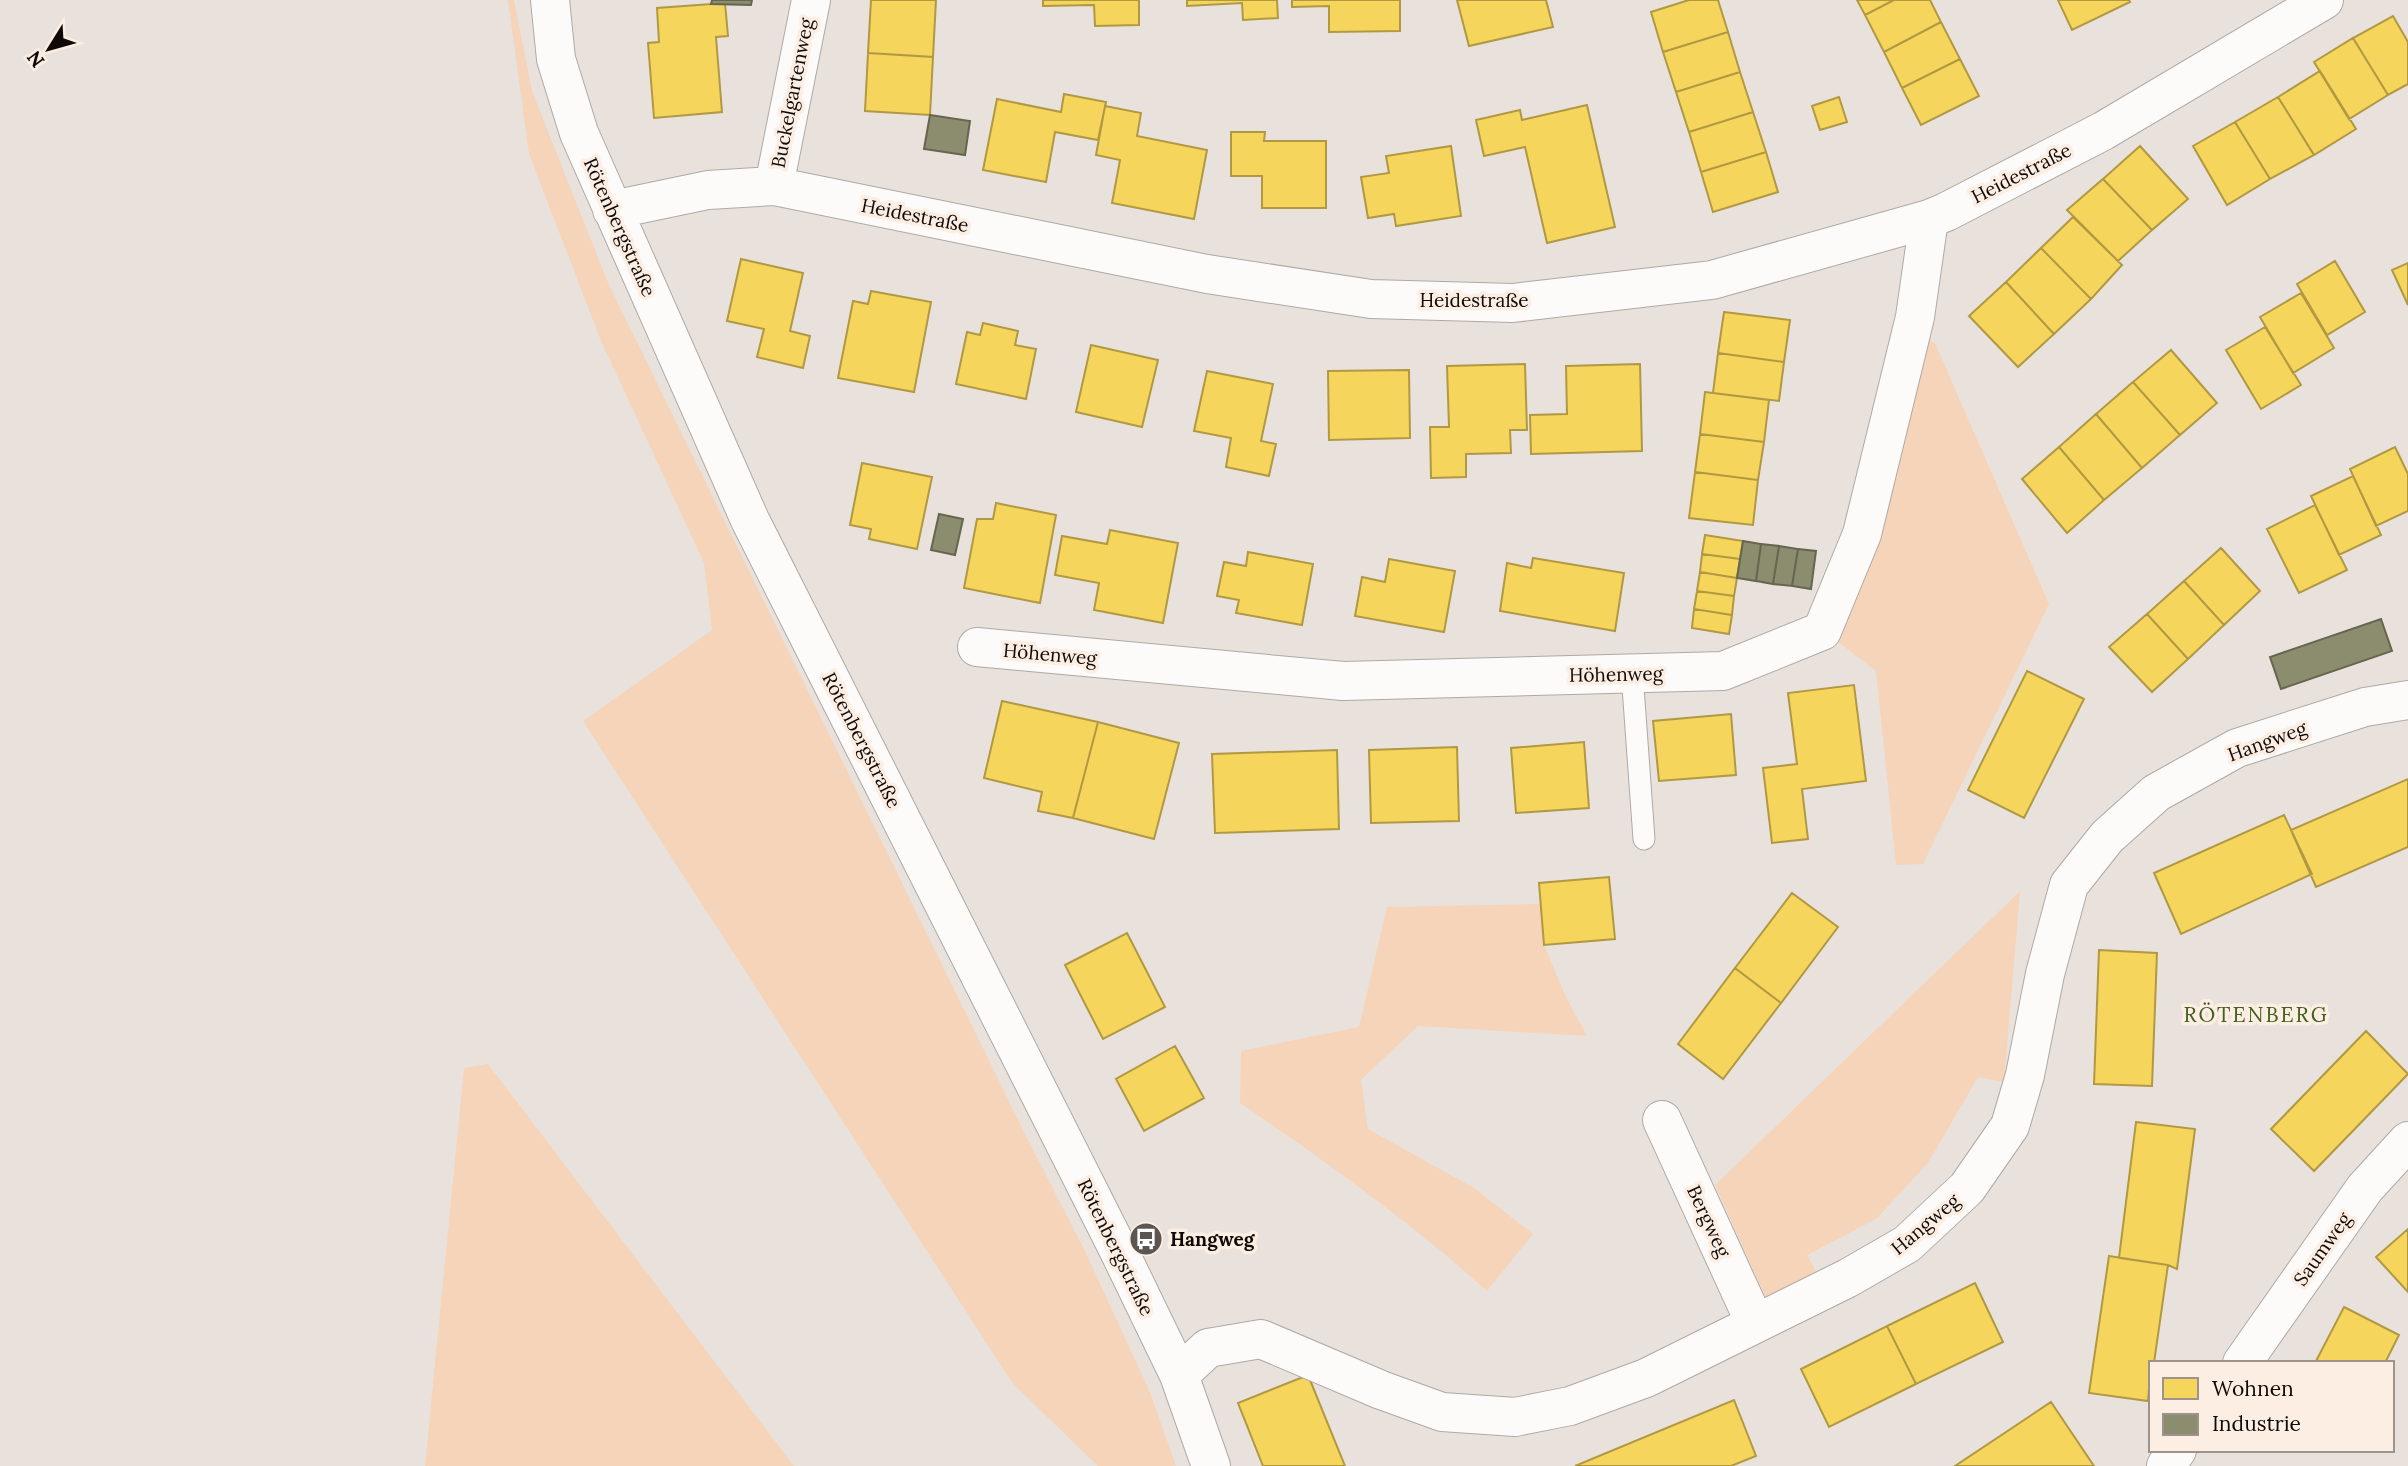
<svg xmlns="http://www.w3.org/2000/svg" width="2408" height="1466" viewBox="0 0 2408 1466" font-family="Lora,serif">
	<style>
		.green { fill: #f5d4b9 }
		.homes { fill: #f6d55c; stroke: #b19842; stroke-width: 2 }
		.industry { fill: #8c8c6e; stroke: #66654f; stroke-width: 2 }
		.lines { fill: none; stroke-linecap: round; stroke-linejoin: round }
		.service-casing { stroke: #aea9a4; stroke-width: 23 }
		.minor-casing { stroke: #aea9a4; stroke-width: 40 }
		.service { stroke: #fcfbfa; stroke-width: 21 }
		.minor { stroke: #fcfbfa; stroke-width: 38 }
		.labels { text-anchor: middle; stroke-width: 7; stroke-linejoin: round; paint-order: stroke }
		.street-label { font-size: 19px; fill: #0f0a07; stroke: #fceee3 }
		.poi-label { font-size: 19px; font-weight: bold; fill: #0f0a07; stroke: #fceee3; text-anchor: start }
		.neighbourhood-label { font-size: 21px; letter-spacing: 2px; fill: #415f1d; stroke: #fceee3 }
	</style>
	<rect width="100%" height="100%" fill="#e9e2dc"/>
	<path class="green" d="M 508,0 L 514,0 L 532,91 L 609,285 L 1026,1136 L 1085,1251 L 1150,1392 L 1176,1466 L 1098,1466 L 1013,1384 L 583,721 L 712,630 L 704,563 L 601,341 L 529,154 Z
		M 1924,339 L 1935,343 L 2049,604 L 1923,864 L 1896,865 L 1876,671 L 1834,639 Z
		M 2020,891 L 2004,1082 L 1978,1077 L 1928,1163 L 1876,1219 L 1807,1255 L 1818,1275 L 1765,1296 L 1715,1185 Z
		M 1541,904 L 1544,945 L 1567,999 L 1587,1036 L 1418,1026 L 1361,1080 L 1368,1129 L 1474,1188 L 1533,1234 L 1487,1291 C 1410,1222 1325,1161 1240,1103 L 1241,1051 L 1359,1027 L 1387,907 Z
		M 488,1064 L 794,1466 L 425,1466 L 464,1068 Z"/>
	<path class="homes" d="M 871,0 L 936,0 L 933,57 L 868,53 Z
		M 1043,0 L 1139,0 L 1139,25 L 1095,26 L 1094,5 L 1043,6 Z
		M 1187,0 L 1277,0 L 1278,18 L 1243,20 L 1242,3 L 1187,6 Z
		M 1292,0 L 1400,0 L 1400,31 L 1329,32 L 1329,6 L 1292,7 Z
		M 1457,0 L 1546,0 L 1553,27 L 1469,46 Z
		M 1689,0 L 1718,0 L 1728,32 L 1663,52 L 1651,12 Z
		M 1857,0 L 1894,0 L 1865,15 Z
		M 1894,0 L 1930,0 L 1941,22 L 1884,52 L 1865,15 Z
		M 2058,0 L 2129,0 L 2130,2 L 2072,30 Z
		M 725,3 L 728,36 L 716,37 L 722,112 L 654,118 L 648,43 L 659,42 L 657,8 Z
		M 2393,16 L 2408,42 L 2408,84 L 2388,95 L 2353,38 Z
		M 1941,22 L 1960,59 L 1902,88 L 1884,52 Z
		M 1728,32 L 1740,72 L 1676,92 L 1663,52 Z
		M 2353,38 L 2388,95 L 2349,119 L 2314,62 Z
		M 868,53 L 933,57 L 930,115 L 865,111 Z
		M 1960,59 L 1979,96 L 1921,125 L 1902,88 Z
		M 2320,71 L 2356,129 L 2314,155 L 2278,97 Z
		M 1740,72 L 1753,112 L 1689,132 L 1676,92 Z
		M 1064,94 L 1106,102 L 1098,140 L 1055,132 L 1046,182 L 983,170 L 997,99 L 1061,112 Z
		M 1839,97 L 1847,122 L 1820,130 L 1812,106 Z
		M 2278,97 L 2314,155 L 2270,179 L 2235,122 Z
		M 1587,105 L 1615,227 L 1547,243 L 1525,147 L 1484,156 L 1476,120 L 1520,110 L 1522,120 Z
		M 1105,106 L 1141,113 L 1137,136 L 1207,150 L 1194,219 L 1112,203 L 1120,160 L 1096,155 Z
		M 1753,112 L 1766,152 L 1701,172 L 1689,132 Z
		M 2235,122 L 2270,179 L 2227,205 L 2193,146 Z
		M 1231,132 L 1265,132 L 1264,141 L 1326,141 L 1326,208 L 1262,208 L 1262,176 L 1231,176 Z
		M 1451,146 L 1461,216 L 1396,226 L 1394,214 L 1368,218 L 1361,177 L 1389,173 L 1386,156 Z
		M 2140,146 L 2188,199 L 2152,230 L 2103,179 Z
		M 1766,152 L 1778,192 L 1713,212 L 1701,172 Z
		M 2103,179 L 2152,230 L 2118,261 L 2067,210 Z
		M 2073,217 L 2122,265 L 2091,299 L 2041,248 Z
		M 2041,248 L 2091,299 L 2054,334 L 2006,282 Z
		M 741,259 L 803,273 L 790,331 L 810,336 L 803,368 L 757,357 L 764,329 L 727,321 Z
		M 2335,261 L 2365,312 L 2327,335 L 2297,284 Z
		M 2408,263 L 2408,305 L 2392,270 Z
		M 2006,282 L 2054,334 L 2018,367 L 1969,316 Z
		M 871,291 L 931,302 L 914,392 L 838,378 L 853,301 L 868,304 Z
		M 2301,293 L 2334,348 L 2293,373 L 2260,317 Z
		M 1724,312 L 1790,320 L 1784,362 L 1718,353 Z
		M 983,323 L 1018,331 L 1015,345 L 1036,349 L 1026,399 L 956,384 L 967,332 L 980,335 Z
		M 2265,327 L 2301,385 L 2261,409 L 2226,350 Z
		M 1091,345 L 1158,360 L 1142,427 L 1076,412 Z
		M 2171,350 L 2217,403 L 2180,435 L 2133,382 Z
		M 1718,353 L 1784,362 L 1779,401 L 1713,393 Z
		M 1525,364 L 1527,430 L 1510,430 L 1511,453 L 1466,454 L 1466,477 L 1431,478 L 1430,427 L 1449,427 L 1447,366 Z
		M 1640,364 L 1642,451 L 1531,454 L 1530,415 L 1567,414 L 1566,366 Z
		M 1409,370 L 1410,438 L 1329,440 L 1328,371 Z
		M 1207,371 L 1273,384 L 1261,441 L 1276,444 L 1269,476 L 1226,467 L 1231,438 L 1194,431 Z
		M 2133,382 L 2180,435 L 2142,468 L 2096,414 Z
		M 1705,392 L 1769,400 L 1764,442 L 1700,434 Z
		M 2096,414 L 2142,468 L 2104,500 L 2059,447 Z
		M 1700,434 L 1764,442 L 1758,480 L 1695,472 Z
		M 2059,447 L 2104,500 L 2067,533 L 2022,479 Z
		M 2395,447 L 2408,474 L 2408,511 L 2376,526 L 2350,469 Z
		M 862,463 L 932,477 L 917,549 L 869,539 L 871,529 L 850,525 Z
		M 1695,472 L 1758,480 L 1753,525 L 1689,518 Z
		M 2353,476 L 2381,535 L 2339,555 L 2311,496 Z
		M 996,503 L 1056,515 L 1040,603 L 964,588 L 977,519 L 993,519 Z
		M 2315,505 L 2347,570 L 2299,593 L 2267,529 Z
		M 1110,530 L 1178,543 L 1163,623 L 1094,610 L 1099,583 L 1055,575 L 1062,536 L 1107,544 Z
		M 1705,535 L 1743,541 L 1740,559 L 1702,554 Z
		M 2221,548 L 2260,591 L 2224,625 L 2184,581 Z
		M 1248,552 L 1313,564 L 1302,625 L 1236,613 L 1239,600 L 1217,596 L 1224,562 L 1246,566 Z
		M 1702,554 L 1740,559 L 1737,578 L 1700,572 Z
		M 1533,558 L 1624,573 L 1615,631 L 1500,611 L 1507,563 L 1531,568 Z
		M 1389,559 L 1455,571 L 1444,632 L 1355,616 L 1362,577 L 1385,582 Z
		M 1700,572 L 1737,578 L 1734,596 L 1697,591 Z
		M 2184,581 L 2224,625 L 2188,659 L 2147,614 Z
		M 1697,591 L 1734,596 L 1732,615 L 1694,609 Z
		M 1694,609 L 1732,615 L 1729,634 L 1692,628 Z
		M 2147,614 L 2188,659 L 2152,692 L 2109,647 Z
		M 2027,671 L 2084,699 L 2024,818 L 1968,790 Z
		M 1854,685 L 1866,781 L 1802,789 L 1808,839 L 1772,843 L 1763,768 L 1797,764 L 1788,693 Z
		M 1002,701 L 1098,722 L 1073,818 L 1038,811 L 1042,792 L 984,778 Z
		M 1731,714 L 1736,775 L 1659,781 L 1653,721 Z
		M 1098,722 L 1179,743 L 1154,839 L 1073,818 Z
		M 1584,742 L 1589,808 L 1516,813 L 1511,748 Z
		M 1457,747 L 1459,821 L 1371,823 L 1369,750 Z
		M 1337,750 L 1339,829 L 1215,833 L 1212,754 Z
		M 2408,779 L 2408,847 L 2316,887 L 2291,830 Z
		M 2284,815 L 2312,874 L 2181,934 L 2154,873 Z
		M 1609,877 L 1615,939 L 1544,945 L 1539,883 Z
		M 1792,893 L 1838,927 L 1781,1003 L 1735,968 Z
		M 1127,933 L 1165,1007 L 1103,1039 L 1065,965 Z
		M 2099,950 L 2157,953 L 2152,1086 L 2094,1084 Z
		M 1735,968 L 1781,1003 L 1723,1079 L 1678,1044 Z
		M 2366,1031 L 2408,1074 L 2314,1171 L 2271,1129 Z
		M 1175,1046 L 1204,1098 L 1144,1131 L 1116,1079 Z
		M 2136,1122 L 2195,1129 L 2177,1269 L 2168,1265 L 2119,1258 Z
		M 2408,1229 L 2408,1292 L 2376,1257 Z
		M 2109,1256 L 2168,1265 L 2154,1363 L 2151,1363 L 2148,1401 L 2089,1393 Z
		M 1975,1283 L 2003,1342 L 1916,1384 L 1887,1326 Z
		M 2344,1307 L 2399,1335 L 2385,1363 L 2315,1363 Z
		M 1887,1326 L 1916,1384 L 1829,1427 L 1801,1369 Z
		M 1308,1375 L 1345,1466 L 1263,1466 L 1238,1403 Z
		M 1734,1400 L 1756,1456 L 1731,1466 L 1575,1466 Z
		M 2051,1402 L 2094,1466 L 1955,1466 Z"/>
	<path class="industry" d="M 712,0 L 752,0 L 751,5 L 711,4 Z
		M 930,115 L 970,121 L 965,155 L 924,149 Z
		M 939,514 L 963,519 L 955,555 L 931,550 Z
		M 1743,541 L 1761,544 L 1756,581 L 1737,578 Z
		M 1761,544 L 1779,546 L 1773,584 L 1756,581 Z
		M 1779,546 L 1798,549 L 1792,586 L 1773,584 Z
		M 1798,549 L 1816,551 L 1811,589 L 1792,586 Z
		M 2381,619 L 2392,651 L 2281,689 L 2270,657 Z"/>
	<g class="lines">
		<defs>
			<path id="service" d="M 1632,673 L 1644,839"/>
			<path id="minor" d="M 550,0 L 556,59 L 579,133 L 750,520 L 1119,1251 L 1179,1375 L 1211,1466
				M 774,186 L 811,0
				M 612,210 L 708,190 L 774,186 L 1207,274 L 1371,299 L 1513,303 L 1712,280 L 1929,219 L 1946,212 L 2103,131 L 2324,0
				M 977,647 L 1343,681 L 1723,671 L 1822,631 L 1862,534 L 1915,317 L 1929,219
				M 1662,1120 L 1755,1323
				M 2242,1363 L 2365,1188 L 2408,1141
				M 1179,1375 L 1208,1348 L 1261,1339 L 1381,1390 L 1442,1412 L 1515,1417 L 1570,1406 L 1646,1378 L 1848,1278 L 1907,1244 L 1967,1188 L 2010,1126 L 2025,1075 L 2045,974 L 2069,885 L 2107,837 L 2156,793 L 2237,748 L 2365,707 L 2408,700
				M 2166,1466 L 2177,1450"/>
		</defs>
		<use href="#service" class="service-casing"/>
		<use href="#minor" class="minor-casing"/>
		<use href="#service" class="service"/>
		<use href="#minor" class="minor"/>
	</g>
	<defs>
		<symbol id="bus-disc" viewBox="-11 -11 22 22"><circle r="9.5" fill="#5b5652" stroke="#fceee3"/><path d="M-5-6H5V4H4V6H2V4H-2V6H-4V4H-5ZM-3.5-4V0h7V-4ZM-3.5 1.2v1.5H-2V1.2ZM2 1.2v1.5H3.5V1.2Z" fill="#fff"/></symbol>
	</defs>
	<g fill-rule="evenodd">
		<use href="#bus-disc" x="1127" y="1220" width="38" height="38"/>
	</g>
	<g class="labels">
		<g class="street-label">
			<text transform="translate(792 93) rotate(-79)" y="7">Buckelgartenweg</text>
			<text transform="translate(2021 173) rotate(-27)" y="7">Heidestraße</text>
			<text transform="translate(915 215) rotate(11)" y="7">Heidestraße</text>
			<text transform="translate(620 227) rotate(66)" y="7">Rötenbergstraße</text>
			<text x="1474" y="307">Heidestraße</text>
			<text transform="translate(1050 654) rotate(5)" y="7">Höhenweg</text>
			<text transform="translate(1616 674) rotate(-1)" y="7">Höhenweg</text>
			<text transform="translate(862 740) rotate(63)" y="7">Rötenbergstraße</text>
			<text transform="translate(2267 741) rotate(-20)" y="7">Hangweg</text>
			<text transform="translate(1709 1221) rotate(65)" y="7">Bergweg</text>
			<text transform="translate(1925 1224) rotate(-40)" y="7">Hangweg</text>
			<text transform="translate(1116 1247) rotate(64)" y="7">Rötenbergstraße</text>
			<text transform="translate(2322 1249) rotate(-55)" y="7">Saumweg</text>
		</g>
		<g class="poi-label">
			<text x="1170" y="1246">Hangweg</text>
		</g>
		<g class="neighbourhood-label">
			<text x="2256" y="1022">RÖTENBERG</text>
		</g>
	</g>
	<rect x="2149" y="1361" width="245" height="91" fill="#fceee3" stroke="#9d938b" stroke-width="2"/>
	<rect x="2163" y="1378" width="35" height="21" fill="#f6d55c" stroke="#9d938b" stroke-width="2"/>
	<text x="2212" y="1396" font-size="21" fill="#0f0a07">Wohnen</text>
	<rect x="2163" y="1414" width="35" height="21" fill="#8c8c6e" stroke="#9d938b" stroke-width="2"/>
	<text x="2212" y="1431" font-size="21" fill="#0f0a07">Industrie</text>
	<g transform="translate(49 49) rotate(233)" stroke="#fceee3" stroke-width="5" paint-order="stroke">
	<path d="M0-5L12 26L0 18L-12 26Z" fill="#0f0a07"/>
	<text y="-10" font-size="19" font-weight="bold" text-anchor="middle" fill="#0f0a07">N</text>
	</g>
</svg>
